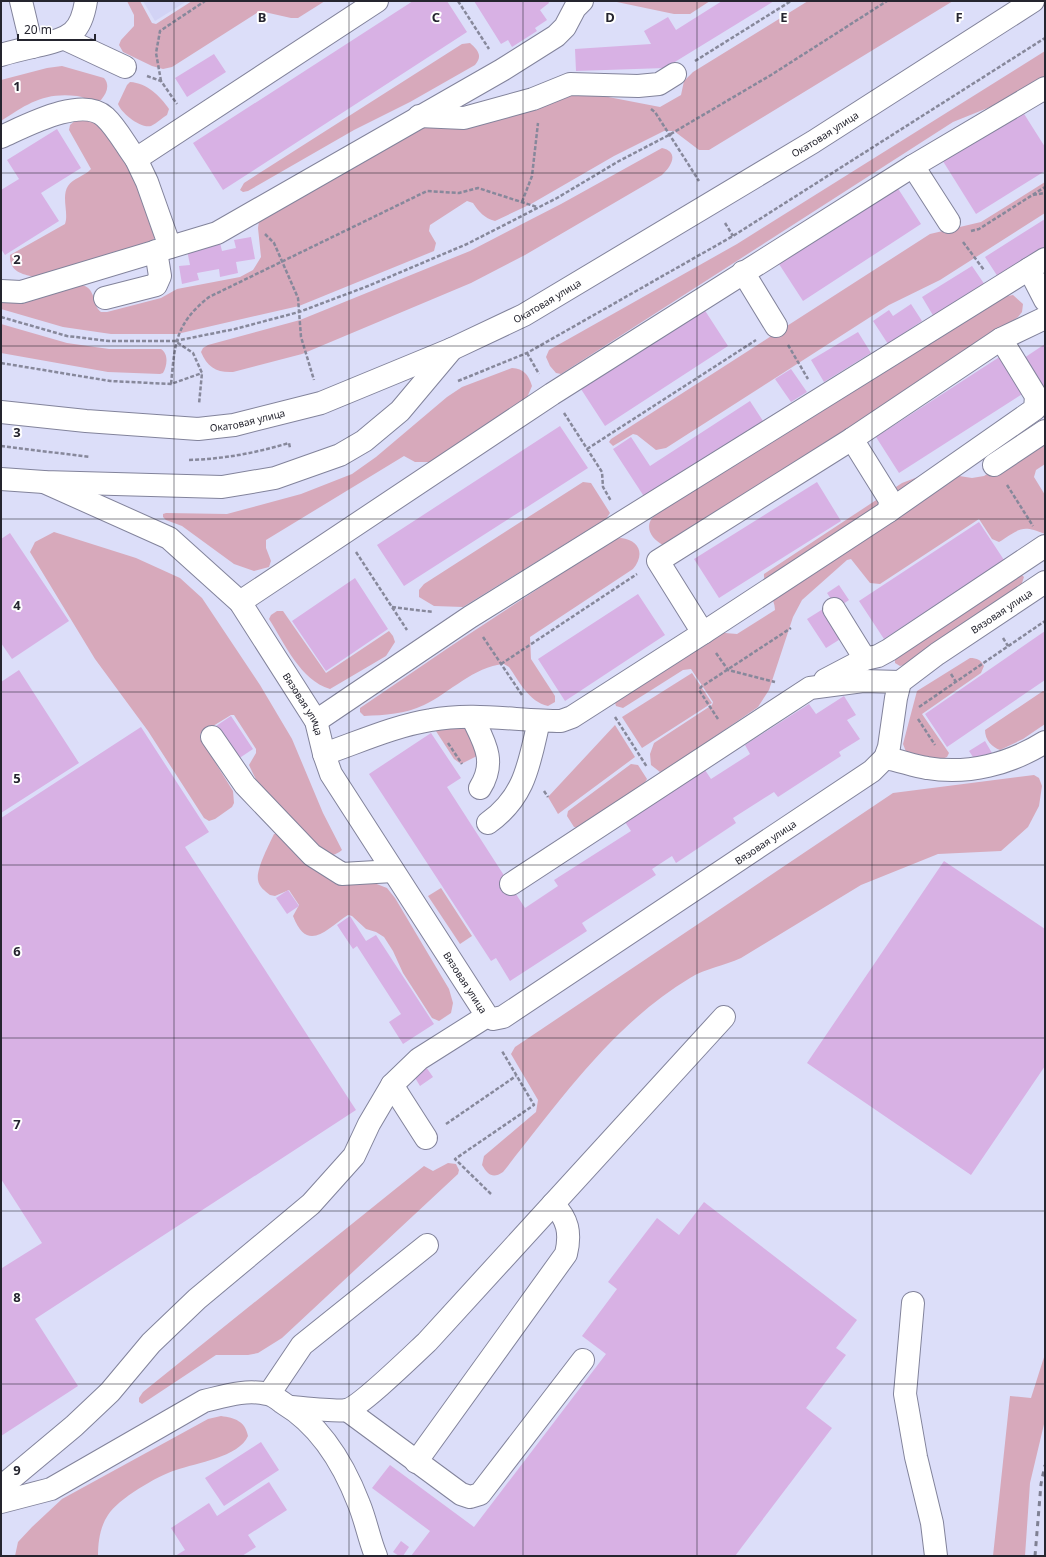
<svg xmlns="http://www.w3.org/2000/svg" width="1046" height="1557" viewBox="0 0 1046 1557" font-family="'Noto Sans',sans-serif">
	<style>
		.built { fill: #d2d3f5 }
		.green { fill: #d7a9bb }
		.building { fill: #d8b1e4 }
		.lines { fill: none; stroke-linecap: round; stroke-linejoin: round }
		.minor-casing { stroke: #82839b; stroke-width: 24 }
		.major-casing { stroke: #82839b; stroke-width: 24 }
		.highway-casing { stroke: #82839b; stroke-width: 24 }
		.path { stroke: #87889b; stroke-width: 2.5; stroke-dasharray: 4 2; stroke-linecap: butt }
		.minor { stroke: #fff; stroke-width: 22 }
		.major { stroke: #fff; stroke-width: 22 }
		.highway { stroke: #fff; stroke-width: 22 }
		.rail { stroke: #7f8093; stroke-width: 3; stroke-dasharray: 5 5; stroke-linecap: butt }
		.grid { fill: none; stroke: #25252f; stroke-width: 1; stroke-opacity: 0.55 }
		.labels { text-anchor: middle; stroke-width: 4; stroke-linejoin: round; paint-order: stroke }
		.street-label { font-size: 10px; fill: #25252f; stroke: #fff }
		.grid-label { font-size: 13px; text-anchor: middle; font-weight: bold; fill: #25252f; stroke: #fff; stroke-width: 4; stroke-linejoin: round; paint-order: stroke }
	</style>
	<rect width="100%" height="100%" fill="#dcdef9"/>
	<path class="built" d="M 143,1 L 187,1 L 155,21 Z"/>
	<path class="green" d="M 127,1 L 140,1 L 152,23 L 156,24 L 192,1 L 325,1 L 298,18 L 291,18 L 260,11 L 172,67 L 163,69 L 152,66 L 123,52 L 119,45 L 121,40 L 134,26 L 134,15 Z
		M 612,1 L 710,1 L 690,14 L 674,14 Z
		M 808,1 L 953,1 L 709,150 L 699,150 L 674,131 L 664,131 L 614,156 L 531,204 L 495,221 C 484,218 479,212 473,203 L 467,201 L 430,225 L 429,231 L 436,243 L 434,251 L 299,306 L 177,334 L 111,334 L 63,327 L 1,309 L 1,300 L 82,285 C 97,289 91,304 101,312 L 107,312 L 161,298 L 177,289 L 240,277 L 253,270 L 261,257 L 258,228 L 259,221 L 419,125 L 572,90 L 660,107 L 681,95 L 684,81 L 693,72 Z
		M 470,43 C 478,50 483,56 475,65 L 410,102 L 354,130 L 248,191 L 243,192 L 240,190 L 244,183 L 462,44 Z
		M 1045,51 L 1045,76 L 1005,101 L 953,122 L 561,374 L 556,373 L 550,366 L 546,357 L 549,350 L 737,244 Z
		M 62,66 L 104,78 C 110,85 107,93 101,100 C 93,103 85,97 77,96 C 44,92 27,104 1,121 L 1,80 L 47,68 Z
		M 130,82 C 147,83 160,96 169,109 L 167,115 C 162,118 157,123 151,126 C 141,129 121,113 118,104 L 127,85 Z
		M 76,120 L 89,120 L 101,125 L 128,161 L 156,235 L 152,242 L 34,277 C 21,274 9,271 10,255 L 65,224 C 69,213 61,197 68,186 C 73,178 85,176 91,169 L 69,130 L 70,125 Z
		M 662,148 C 680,152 671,167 662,175 L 525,255 L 471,283 L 302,354 L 233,372 C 217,373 207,367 201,352 L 203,348 L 208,345 L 300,320 L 470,251 L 561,204 Z
		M 1045,182 L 1045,213 L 940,280 L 889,305 L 666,448 L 656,450 L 637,435 L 633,434 L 613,446 L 609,442 L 611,439 L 930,234 L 981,222 Z
		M 1013,295 L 1023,304 L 1022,312 L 1018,317 L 883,410 L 663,545 C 650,538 643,525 656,514 L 1002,297 Z
		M 1,324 L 67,343 L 109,349 L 161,349 C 169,354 167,366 163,373 L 160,374 L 108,372 L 1,353 Z
		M 512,368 C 524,369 528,374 532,386 L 526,400 L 431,462 L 415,462 L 404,456 L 266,540 L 266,548 L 271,561 L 269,567 L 254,571 L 234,564 L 182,526 L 166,520 L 163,517 L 163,514 L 166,513 L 227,514 L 301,494 L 352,474 L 376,457 L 447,397 L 462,387 Z
		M 1045,436 L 1045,464 L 1036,470 L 1034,477 L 1045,495 L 1045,534 C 1021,524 1020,529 999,542 L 992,539 L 979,519 L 880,584 L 870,583 L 851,559 L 847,560 L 802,600 L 793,617 L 769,690 L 758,707 L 666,770 L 660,772 L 651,765 L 650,754 L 654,743 L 712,705 L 713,702 L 691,669 L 683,670 L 623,708 L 616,706 L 614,699 L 713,634 L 725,633 L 737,634 L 775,610 C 775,597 763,587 764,574 L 902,483 L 923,475 L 953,475 L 972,478 L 984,476 Z
		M 583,482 L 591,483 L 610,513 L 606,519 L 463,607 L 434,606 L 419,597 L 419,590 L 424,584 Z
		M 54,532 L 136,558 L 180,578 L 202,598 L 260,685 L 292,739 L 323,813 L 342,850 C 338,853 334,856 328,855 C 316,851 276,809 267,797 C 260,788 254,776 249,765 L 256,753 L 256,749 L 234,715 L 231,715 L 200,734 L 200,738 L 233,791 L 234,803 L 232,807 L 215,819 L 209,821 L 204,818 L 148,731 L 95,659 L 30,552 L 35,542 Z
		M 621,538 C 640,540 645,555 633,569 L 530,637 L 531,659 L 555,696 L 555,702 L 548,706 C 529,702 519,681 509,667 L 504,664 C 473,667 451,692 424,705 C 405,714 385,715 364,716 L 360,712 L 360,708 L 451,646 L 614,539 Z
		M 1021,574 L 1024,577 L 1021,586 L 922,655 L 904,665 L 900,666 L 895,663 L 895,657 Z
		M 277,611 L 283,611 L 326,673 L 389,631 L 393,636 L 395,642 L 386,656 L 330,689 C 300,680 285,644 269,619 L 271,615 Z
		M 970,658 C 977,658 981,660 984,666 L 981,673 L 922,714 L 949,753 L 947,757 L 937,761 L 908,757 L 903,744 L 917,691 Z
		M 692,673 L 712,703 L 642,748 L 622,717 Z
		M 1043,691 L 1045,691 L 1045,724 L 1023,739 L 1000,750 C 992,747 985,740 985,730 Z
		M 469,722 L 477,756 L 461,764 L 454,759 L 434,728 Z
		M 615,725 L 635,757 L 558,814 L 548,797 Z
		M 631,764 L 638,765 L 647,779 L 644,784 L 579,828 L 574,827 L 567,816 L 568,811 Z
		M 1034,775 L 1039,778 L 1042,786 L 1039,806 L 1028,827 L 1001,851 L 938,854 L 861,885 L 741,958 C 724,966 706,968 690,978 C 613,1024 558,1103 503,1172 C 493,1179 488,1175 482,1165 L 484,1156 L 536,1112 L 538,1100 L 511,1054 L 515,1047 L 893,793 Z
		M 274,834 L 279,834 L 374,883 L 387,888 L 395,898 L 449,989 L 453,1003 L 451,1013 L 439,1021 L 432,1018 L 403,973 L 393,951 L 384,937 L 376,932 L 366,929 L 352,916 L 348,915 C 326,929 308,954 293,916 L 299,905 L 289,890 L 275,896 L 270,895 C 265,891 259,887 258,880 C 256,869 269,845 274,834 Z
		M 441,888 L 472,936 L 460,944 L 428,896 Z
		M 448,1163 L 456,1164 L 459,1170 L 458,1174 L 282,1338 L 258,1353 L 248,1355 L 216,1355 L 142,1404 L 139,1402 L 139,1398 L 143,1392 L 424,1166 L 433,1171 Z
		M 1045,1354 L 1045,1420 L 1030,1483 L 1025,1556 L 993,1556 L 1010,1396 L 1031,1398 Z
		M 221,1416 C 235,1418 245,1421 248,1436 C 239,1457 196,1463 176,1470 C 157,1476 118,1499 108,1515 C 100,1527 98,1542 98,1556 L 15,1556 L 18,1542 L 32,1527 L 62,1499 L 208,1419 Z"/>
	<path class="building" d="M 413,1 L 447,1 L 467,32 L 223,190 L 193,143 Z
		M 474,1 L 548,1 L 549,3 L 540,10 L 547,20 L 535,28 L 537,31 L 512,47 L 508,40 L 501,44 Z
		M 722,1 L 774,1 L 665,68 L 576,71 L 575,49 L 651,44 L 644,31 L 668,17 L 676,30 Z
		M 214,54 L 226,72 L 187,97 L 175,78 Z
		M 1021,109 L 1045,147 L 1045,171 L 976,214 L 941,158 Z
		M 57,129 L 81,168 L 41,193 L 59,221 L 5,255 L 1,249 L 1,190 L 19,179 L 7,160 Z
		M 897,187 L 921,224 L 803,301 L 779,264 Z
		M 1045,219 L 1045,248 L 998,277 L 985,257 Z
		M 251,237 L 255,259 L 236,262 L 238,273 L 220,277 L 219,269 L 197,273 L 199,280 L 182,284 L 179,266 L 190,265 L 187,250 L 220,243 L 222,251 L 236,248 L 234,240 Z
		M 972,266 L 985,285 L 934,317 L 922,297 Z
		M 911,304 L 922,321 L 888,344 L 873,321 L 889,310 L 893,316 Z
		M 702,306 L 728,346 L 605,426 L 579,386 Z
		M 858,332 L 871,353 L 824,382 L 811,360 Z
		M 1045,344 L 1045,396 L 1021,360 Z
		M 1004,354 L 1027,391 L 899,473 L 876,437 Z
		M 791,369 L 807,392 L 791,402 L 775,379 Z
		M 750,401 L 763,421 L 645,498 L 613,449 L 631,437 L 650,466 Z
		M 560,426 L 588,468 L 404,586 L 377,545 Z
		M 817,482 L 841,521 L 719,598 L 694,559 Z
		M 979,522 L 1004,560 L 884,639 L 859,601 Z
		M 10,533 L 69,621 L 12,659 L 1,643 L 1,539 Z
		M 355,578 L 388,629 L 326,671 L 292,621 Z
		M 839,585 L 849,600 L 837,608 L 827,593 Z
		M 638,594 L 665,635 L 565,701 L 538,659 Z
		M 823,609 L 842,638 L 826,648 L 807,619 Z
		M 1045,631 L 1045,680 L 947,747 L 925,714 Z
		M 19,670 L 79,763 L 1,813 L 1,682 Z
		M 844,696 L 856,715 L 847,720 L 860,739 L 839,752 L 841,756 L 778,797 L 774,792 L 733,818 L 736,823 L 676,863 L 672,856 L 652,869 L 656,875 L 582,923 L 587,931 L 510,981 L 496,958 L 491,961 L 369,774 L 431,733 L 461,778 L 447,787 L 525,908 L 558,886 L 554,880 L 631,831 L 625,822 L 705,770 L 711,779 L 750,754 L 745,745 L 809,704 L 816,714 Z
		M 231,716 L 253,749 L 235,761 L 213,728 Z
		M 141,727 L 209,832 L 185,847 L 356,1110 L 35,1319 L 78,1386 L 1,1436 L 1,1267 L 2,1268 L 42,1243 L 1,1179 L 1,818 Z
		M 985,741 L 992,753 L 977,763 L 969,751 Z
		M 944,861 L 1045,929 L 1045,1066 L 971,1175 L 807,1063 Z
		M 288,890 L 299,906 L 287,914 L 276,898 Z
		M 350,916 L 366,941 L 376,935 L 434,1024 L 403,1044 L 389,1022 L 401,1014 L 357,946 L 353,949 L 337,925 Z
		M 426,1067 L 433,1077 L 420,1086 L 414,1076 Z
		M 704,1202 L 857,1320 L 836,1348 L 846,1355 L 806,1408 L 832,1428 L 735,1556 L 411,1556 L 430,1531 L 372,1488 L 390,1465 L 474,1527 L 606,1354 L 582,1336 L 617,1289 L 608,1282 L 657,1218 L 679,1235 Z
		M 261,1442 L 279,1470 L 224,1506 L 205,1478 Z
		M 269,1482 L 287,1510 L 248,1535 L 256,1547 L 242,1556 L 175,1556 L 185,1550 L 171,1528 L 209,1503 L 217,1516 Z
		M 401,1541 L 409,1547 L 403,1556 L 399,1556 L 393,1552 Z"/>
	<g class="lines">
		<defs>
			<g id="minor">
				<path d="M 21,1 L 32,47"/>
				<path d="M 65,39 L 125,67"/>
				<path d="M 1,55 C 14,51 28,48 41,45 C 70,38 81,33 86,1"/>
				<path d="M 419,116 L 464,118 L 533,99 L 570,84 L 638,86 L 659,84 L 675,74"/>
				<path d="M 1,137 C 24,127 82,95 105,117 C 117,128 126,146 136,159 L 377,1"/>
				<path d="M 136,159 L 147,182 L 170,247"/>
				<path d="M 913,166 L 949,222"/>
				<path d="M 1029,269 L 1045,300"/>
				<path d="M 743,272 L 776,326"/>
				<path d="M 1,291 L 21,292 L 217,233 L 502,70 L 556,36 L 565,27 L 575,8 L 582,1"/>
				<path d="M 105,298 L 156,285 L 160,276 L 156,251"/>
				<path d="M 852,439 L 890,500 L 889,511"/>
				<path d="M 994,465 L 1045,431"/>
				<path id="s1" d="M 44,482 L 169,538 L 240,602 L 316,721 L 324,754 L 331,774 L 487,1016 L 493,1019 L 503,1017 L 872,771 L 885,758 L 889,747 L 896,698 L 900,682 L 937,654 L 1045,582"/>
				<path d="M 240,602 L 552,394 L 913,166 L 1045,88"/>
				<path d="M 834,609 L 865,659"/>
				<path d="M 703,633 L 889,511 L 1035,409 L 1036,396 L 1001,339"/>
				<path d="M 825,680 L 865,659 L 878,656 L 889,650 L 1045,546"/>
				<path d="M 472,717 C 484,742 497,761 480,788"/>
				<path d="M 316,721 L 470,617 L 1045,259"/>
				<path d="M 212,737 L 245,785 L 312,855 L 342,874 L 393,871"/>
				<path d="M 324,754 C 359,742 394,726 431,720 C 473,712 518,721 561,721 L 572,717 L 703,633 L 658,561 L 852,439 L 1001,339 L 1045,318"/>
				<path d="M 885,758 C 899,760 913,766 927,768 C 968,775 1010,764 1045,742"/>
				<path d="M 488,823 C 526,796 529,763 539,721"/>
				<path d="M 511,884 L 810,688 L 863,681 L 900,682"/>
				<path d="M 392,1085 L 426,1138"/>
				<path d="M 913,1303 L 905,1394 L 916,1457 L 932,1523 L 936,1556"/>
				<path d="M 269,1394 L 302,1345 L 427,1245"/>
				<path d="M 291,1407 C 303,1408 338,1412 347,1410 C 361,1406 414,1354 427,1342 L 724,1017"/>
				<path d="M 347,1410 L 461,1494 L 470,1497 L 480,1494 L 583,1360"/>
				<path d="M 416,1462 L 566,1254 C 571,1233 568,1219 553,1204"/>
				<path d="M 1,1487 L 74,1426 L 110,1392 L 151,1343 L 197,1299 L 311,1204 L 354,1156 L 369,1124 L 392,1085 L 419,1059 L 487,1016"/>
				<path d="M 1,1502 L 51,1489 L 204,1401 C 225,1396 246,1389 267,1394 C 273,1395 279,1400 283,1403 C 320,1425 344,1465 359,1504 C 366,1521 369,1539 376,1556"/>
			</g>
			<g id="major">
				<path id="s2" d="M 1,412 L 86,421 L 198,429 L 234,425 L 321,403 L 452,349 L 524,315 L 813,142 L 1033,1"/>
			</g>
			<path id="highway" d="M 1,479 L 44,482 L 222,487 L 275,478 L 340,455 L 364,441 L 400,411 L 452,349"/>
		</defs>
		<use href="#minor" class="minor-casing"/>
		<use href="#major" class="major-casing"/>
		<use href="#highway" class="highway-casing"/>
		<path class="path" d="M 458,1 L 489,49
			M 695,61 L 791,1
			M 147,76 L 161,81 L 177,104
			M 161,81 L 156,53 L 160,31 L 205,1
			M 651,109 L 655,112 L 699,181
			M 1033,195 L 1045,193
			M 522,202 L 532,176 L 538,123
			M 725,223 L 733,236
			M 971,231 L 979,229 L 1045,187
			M 265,234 L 274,243 L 298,298 L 301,337 L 314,380
			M 963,242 L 984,270
			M 1,317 L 67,336 L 109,341 L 175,341 L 193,353 L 202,373 L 199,404
			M 175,341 L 235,329 L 299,312 L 368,286 L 467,244 L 557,198 L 619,161 L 669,135 L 771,75 L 887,1
			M 788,345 L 808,379
			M 527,353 L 539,374
			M 1,363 L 110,381 L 171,384 L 202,373
			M 458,381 L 527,353 L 733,236 L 1045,38
			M 171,384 C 175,343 175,324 209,297 L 427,191 L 459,193 L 478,188 L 537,207
			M 564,413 L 602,472 L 603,487 L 611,501
			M 1,446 L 90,457
			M 587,449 L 756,340
			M 189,460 C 224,459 255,453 289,443 L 290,448
			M 1007,485 L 1033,526
			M 356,552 L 407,630
			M 392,607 L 433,612
			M 483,637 L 522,695
			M 1003,638 L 1008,646
			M 716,653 L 728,670 L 775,682
			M 501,664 L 637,574
			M 951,674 L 956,682
			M 919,707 L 1045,621
			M 615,717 L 647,767
			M 718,719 L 699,690 L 701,687 L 791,628
			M 918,719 L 935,745
			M 448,743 L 462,764
			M 544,791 L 548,797
			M 446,1124 L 516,1076
			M 491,1194 L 455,1159 L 534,1105 L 502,1051"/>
		<use href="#minor" class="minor"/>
		<use href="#major" class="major"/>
		<use href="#highway" class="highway"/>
		<path class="rail" d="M 1035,1556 L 1041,1484 L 1045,1465"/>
	</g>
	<path class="grid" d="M 174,1 L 174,1556M 349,1 L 349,1556M 523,1 L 523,1556M 697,1 L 697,1556M 872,1 L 872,1556M 1,173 L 1045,173M 1,346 L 1045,346M 1,519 L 1045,519M 1,692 L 1045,692M 1,865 L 1045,865M 1,1038 L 1045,1038M 1,1211 L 1045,1211M 1,1384 L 1045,1384"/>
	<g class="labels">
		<g class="street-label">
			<text dy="4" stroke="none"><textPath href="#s2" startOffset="896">Окатовая улица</textPath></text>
			<text dy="4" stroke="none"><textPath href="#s2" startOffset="572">Окатовая улица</textPath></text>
			<text dy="4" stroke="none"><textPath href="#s2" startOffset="248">Окатовая улица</textPath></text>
			<text dy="4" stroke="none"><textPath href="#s1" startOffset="1397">Вязовая улица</textPath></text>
			<text dy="4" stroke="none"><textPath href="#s1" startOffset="353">Вязовая улица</textPath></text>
			<text dy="4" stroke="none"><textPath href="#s1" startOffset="1049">Вязовая улица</textPath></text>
			<text dy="4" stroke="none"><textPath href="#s1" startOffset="677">Вязовая улица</textPath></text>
		</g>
	</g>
	<g class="grid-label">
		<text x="262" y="22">B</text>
		<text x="436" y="22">C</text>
		<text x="610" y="22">D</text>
		<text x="784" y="22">E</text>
		<text x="959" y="22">F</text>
		<text x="17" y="91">1</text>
		<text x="17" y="264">2</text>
		<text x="17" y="437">3</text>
		<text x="17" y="610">4</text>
		<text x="17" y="783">5</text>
		<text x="17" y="956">6</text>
		<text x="17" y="1129">7</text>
		<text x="17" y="1302">8</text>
		<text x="17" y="1475">9</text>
	</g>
	<rect width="1046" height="1557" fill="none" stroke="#25252f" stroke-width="4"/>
	<path d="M18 34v6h77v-6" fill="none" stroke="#25252f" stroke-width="2"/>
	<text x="24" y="34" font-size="12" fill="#25252f" stroke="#ffffff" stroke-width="3" paint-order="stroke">20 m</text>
</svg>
